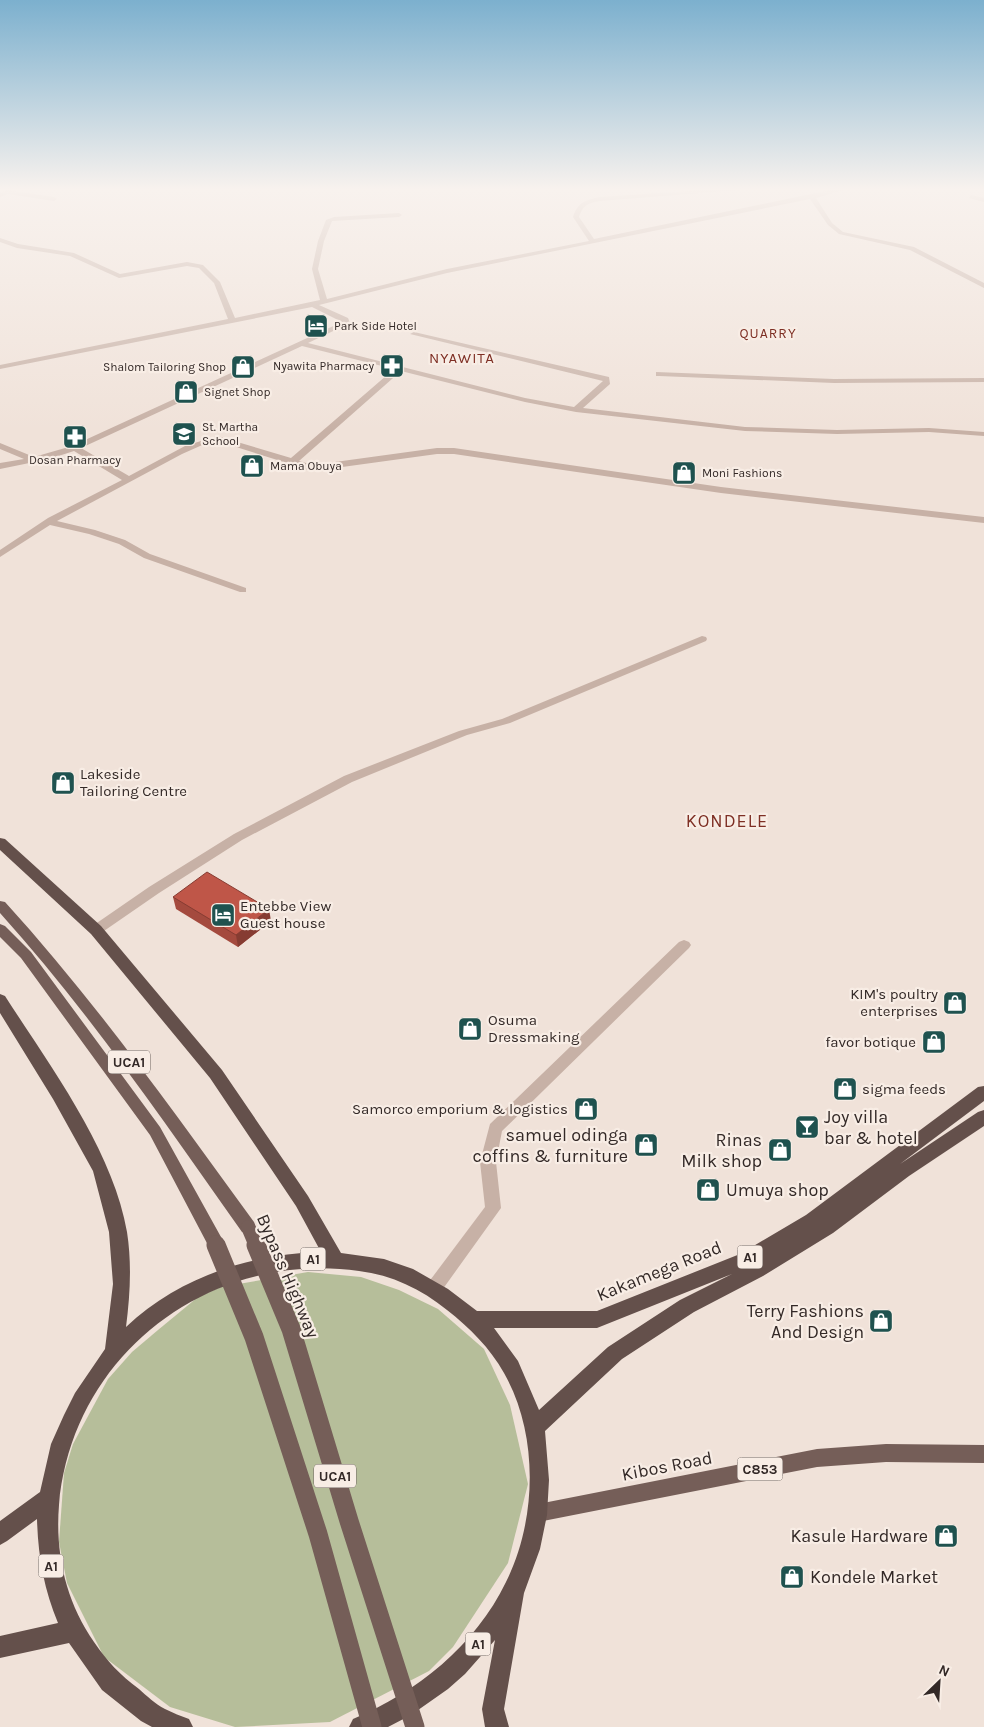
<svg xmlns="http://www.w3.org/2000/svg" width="984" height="1727" viewBox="0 0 984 1727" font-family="Karla,sans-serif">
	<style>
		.green { fill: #b6be9a }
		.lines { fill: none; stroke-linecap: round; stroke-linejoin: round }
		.minor { fill: #c7b1a6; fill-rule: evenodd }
		.primary { fill: #755e58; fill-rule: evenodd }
		.trunk { fill: #64504b; fill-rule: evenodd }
		.primary-bridge-far1 { stroke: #755e58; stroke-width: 14 }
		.primary-bridge { stroke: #755e58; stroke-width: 19 }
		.wall { fill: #a44a3e }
		.shaded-wall { fill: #863c32 }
		.building { fill: #bf5648; stroke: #863c32 }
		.labels { text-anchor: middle; stroke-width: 4.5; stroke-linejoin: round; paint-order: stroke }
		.far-poi-label { font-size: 12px; fill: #332927; stroke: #f8ede5; text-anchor: start }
		.far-neighbourhood-label { font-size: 14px; letter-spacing: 1px; fill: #7e2f24; stroke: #f8ede5 }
		.shield { fill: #f8ede5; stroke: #6e6460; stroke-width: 1 }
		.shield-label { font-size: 14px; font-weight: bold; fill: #332927 }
		.far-quarter-label { font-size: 15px; letter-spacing: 1px; fill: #7e2f24; stroke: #f8ede5 }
		.poi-label { font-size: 15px; fill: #332927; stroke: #f8ede5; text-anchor: start }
		.quarter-label { font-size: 18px; letter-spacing: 1px; fill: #7e2f24; stroke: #f8ede5 }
		.near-poi-label { font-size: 18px; fill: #332927; stroke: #f8ede5; text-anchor: end }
		.near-street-label { font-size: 18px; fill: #332927; stroke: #f8ede5 }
	</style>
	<rect width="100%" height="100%" fill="#f0e2d9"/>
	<path class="green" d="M 308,1272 L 361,1277 L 399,1290 L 438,1309 L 484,1349 L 510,1405 L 528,1484 L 508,1563 L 453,1647 L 429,1671 L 330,1722 L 235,1727 L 170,1707 L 104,1657 L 67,1583 L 59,1542 L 64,1473 L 73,1444 L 108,1379 L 132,1352 L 158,1330 L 198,1297 L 221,1287 Z"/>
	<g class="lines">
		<path class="minor" d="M 733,188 L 765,188 L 600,201 C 588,203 583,205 579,217 L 594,239 L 840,188 L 851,188 L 816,198 L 832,223 L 843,232 L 914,247 L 984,283 L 984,288 L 910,250 L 839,234 L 828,225 L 810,199 L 447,273 L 319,305 L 348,318 L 350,323 L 308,343 L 525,398 L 574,407 L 603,381 L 410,334 L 414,332 L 609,377 L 610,384 L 583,408 L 745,427 L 837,430 L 929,428 L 984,432 L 984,436 L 929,432 L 837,434 L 745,431 L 576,412 L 525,402 L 401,371 L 299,461 L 313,465 L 437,448 L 454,448 L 721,487 L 984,517 L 984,523 L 721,493 L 454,454 L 437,454 L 313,471 L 288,465 L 287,463 L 217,441 L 209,442 L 182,454 L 57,521 L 95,530 L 125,540 L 150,554 L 246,588 L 246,592 L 240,592 L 144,558 L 119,544 L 89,534 L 50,525 L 0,557 L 0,550 L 48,518 L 122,480 L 74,451 L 49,459 L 0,469 L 0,463 L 24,459 L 0,449 L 0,443 L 34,457 L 72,446 L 342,322 L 312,307 L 0,369 L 0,365 L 228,319 L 214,283 L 199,268 L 187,266 L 119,278 L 70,256 L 17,248 L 0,242 L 0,238 L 18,244 L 74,253 L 120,274 L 187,262 L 203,265 L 220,282 L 235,318 L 320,300 L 312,269 L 318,241 L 326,220 L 334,217 L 399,213 L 402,215 L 399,217 L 332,221 L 324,241 L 318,269 L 327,299 L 447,269 L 589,241 L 573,217 C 578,202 586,200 600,197 ZM 302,346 L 394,369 L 291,458 L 217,436 L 185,446 L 129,476 L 81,448 Z
			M 7,190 L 54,197 L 57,199 L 54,201 L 8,194 L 0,197 L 0,193 Z
			M 971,195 L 984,198 L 984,202 L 969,198 Z
			M 656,372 L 834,379 L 984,378 L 984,382 L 834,383 L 659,376 L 656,376 Z
			M 702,636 L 706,637 L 707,639 L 706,641 L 510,723 L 467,735 L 352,782 L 242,840 L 159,893 L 101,933 L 91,933 L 89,930 L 91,927 L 149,887 L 234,834 L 344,776 L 459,731 L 502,719 Z
			M 684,940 L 689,942 L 691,945 L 689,948 L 502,1131 L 496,1162 L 501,1208 L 440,1293 L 434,1295 L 428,1293 L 426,1288 L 428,1283 L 485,1207 L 480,1162 L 490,1124 L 679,942 Z"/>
		<path class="primary" d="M 0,901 L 5,902 C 96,1002 174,1112 254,1222 L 256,1227 L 254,1232 L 248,1234 L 242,1232 C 165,1123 90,1013 0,913 Z
			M 0,924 L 5,926 L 31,952 L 160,1127 L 221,1237 L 223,1242 L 221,1247 L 215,1249 L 209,1247 L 150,1135 L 21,958 L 0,937 Z
			M 886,1444 L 984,1445 L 984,1463 L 886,1462 L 817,1467 L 538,1522 L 531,1520 L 529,1513 L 531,1506 L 538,1504 L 817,1449 Z"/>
		<path class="trunk" d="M 0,838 L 5,839 L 101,926 L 222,1070 L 308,1196 L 341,1253 L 384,1259 L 413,1269 L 448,1289 L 477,1311 L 597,1311 L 740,1254 L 806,1215 L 978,1087 L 984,1086 L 984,1101 L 900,1164 L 978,1112 L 984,1110 L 984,1126 L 909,1176 L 833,1233 L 763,1276 L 694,1312 L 622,1359 L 545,1431 L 549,1480 L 547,1515 L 540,1549 L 524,1593 L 504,1709 L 509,1727 L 485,1727 L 482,1709 L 495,1640 L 465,1674 L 448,1689 L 411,1715 L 388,1727 L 349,1727 L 353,1719 C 417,1692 475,1646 506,1582 C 537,1520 539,1434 504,1373 C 490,1348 470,1328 447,1310 C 421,1289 392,1275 359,1271 C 210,1250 72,1354 59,1505 C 55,1554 66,1602 94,1642 C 108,1662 119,1674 139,1689 C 147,1696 155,1704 165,1709 C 173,1713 181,1716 189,1719 L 193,1727 L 152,1727 L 141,1721 L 102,1690 L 69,1643 L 0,1658 L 0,1636 L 58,1623 C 44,1589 38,1556 37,1519 L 7,1541 L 0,1545 L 0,1521 L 40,1492 L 51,1444 L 64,1415 L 75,1393 L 105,1349 L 113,1284 L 109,1232 L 93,1171 L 53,1099 L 0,1013 L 0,994 L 5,996 C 50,1066 113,1150 127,1232 C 132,1264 130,1296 126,1327 C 179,1277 250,1254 321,1252 L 296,1206 L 210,1078 L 91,934 L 0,850 ZM 732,1274 L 680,1300 L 608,1347 L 539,1410 L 518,1361 L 494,1328 L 597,1328 Z"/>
		<path class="primary-bridge-far1" d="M 248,1227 L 256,1246
			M 215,1242 L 217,1246"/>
		<path class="primary-bridge" d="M 216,1245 L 254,1337 L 318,1534 L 372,1727
			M 256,1245 L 291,1329 L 349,1521 L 415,1727"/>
	</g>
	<path class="wall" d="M 173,897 L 271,921 L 238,947 L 176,909 Z"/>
	<path class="shaded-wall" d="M 269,909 L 271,921 L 238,947 L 236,935 Z"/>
	<path class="building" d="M 207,872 L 269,909 L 236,935 L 173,897 Z"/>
	<linearGradient id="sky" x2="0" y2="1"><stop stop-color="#7cb0ce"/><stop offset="0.44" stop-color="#f8f2ee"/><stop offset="1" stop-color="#f8f2ee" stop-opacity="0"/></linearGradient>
	<rect width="984" height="430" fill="url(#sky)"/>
	<defs>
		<symbol id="hotel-square" viewBox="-11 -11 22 22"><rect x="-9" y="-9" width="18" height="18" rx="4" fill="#1f524f" stroke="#f8ede5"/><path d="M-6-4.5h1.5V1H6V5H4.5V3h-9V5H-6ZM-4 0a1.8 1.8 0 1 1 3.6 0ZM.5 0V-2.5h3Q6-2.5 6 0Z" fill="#fff"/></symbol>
		<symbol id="pharmacy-square" viewBox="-11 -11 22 22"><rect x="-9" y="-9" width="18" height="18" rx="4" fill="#1f524f" stroke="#f8ede5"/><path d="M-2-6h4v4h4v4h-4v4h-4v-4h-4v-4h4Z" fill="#fff"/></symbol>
		<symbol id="shop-square" viewBox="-11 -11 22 22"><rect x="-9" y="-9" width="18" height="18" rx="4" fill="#1f524f" stroke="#f8ede5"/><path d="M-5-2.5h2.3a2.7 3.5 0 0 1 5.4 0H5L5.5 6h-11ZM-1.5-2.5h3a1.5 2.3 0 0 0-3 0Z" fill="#fff"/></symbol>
		<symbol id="school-square" viewBox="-11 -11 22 22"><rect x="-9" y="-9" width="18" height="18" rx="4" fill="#1f524f" stroke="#f8ede5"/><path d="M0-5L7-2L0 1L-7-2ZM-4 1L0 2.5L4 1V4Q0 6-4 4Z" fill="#fff"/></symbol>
		<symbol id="bar-square" viewBox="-11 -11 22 22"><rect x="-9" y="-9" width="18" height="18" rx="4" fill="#1f524f" stroke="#f8ede5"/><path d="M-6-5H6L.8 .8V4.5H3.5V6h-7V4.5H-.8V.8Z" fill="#fff"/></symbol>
	</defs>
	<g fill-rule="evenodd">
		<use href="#hotel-square" x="302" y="312" width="28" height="28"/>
		<use href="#pharmacy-square" x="378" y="352" width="28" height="28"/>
		<use href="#shop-square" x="229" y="353" width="28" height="28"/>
		<use href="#shop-square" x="172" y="378" width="28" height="28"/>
		<use href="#school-square" x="170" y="420" width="28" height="28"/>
		<use href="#pharmacy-square" x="61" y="423" width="28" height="28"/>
		<use href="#shop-square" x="238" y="452" width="28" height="28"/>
		<use href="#shop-square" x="670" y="459" width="28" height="28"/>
		<use href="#shop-square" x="49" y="769" width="28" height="28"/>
		<use href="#hotel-square" x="209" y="901" width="28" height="28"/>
		<use href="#shop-square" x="941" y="989" width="28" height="28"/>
		<use href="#shop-square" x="456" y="1015" width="28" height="28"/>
		<use href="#shop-square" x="920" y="1028" width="28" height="28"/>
		<use href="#shop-square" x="831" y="1075" width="28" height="28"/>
		<use href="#shop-square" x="572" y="1095" width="28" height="28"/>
		<use href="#bar-square" x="793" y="1113" width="28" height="28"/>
		<use href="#shop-square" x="632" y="1131" width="28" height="28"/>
		<use href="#shop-square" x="766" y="1136" width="28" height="28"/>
		<use href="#shop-square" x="694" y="1176" width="28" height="28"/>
		<use href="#shop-square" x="867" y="1307" width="28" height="28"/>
		<use href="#shop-square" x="932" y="1522" width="28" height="28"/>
		<use href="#shop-square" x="778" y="1563" width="28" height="28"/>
	</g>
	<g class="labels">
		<g class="far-poi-label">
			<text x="334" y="330">Park Side Hotel</text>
			<text x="374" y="370" text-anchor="end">Nyawita Pharmacy</text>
			<text x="226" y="371" text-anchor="end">Shalom Tailoring Shop</text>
			<text x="204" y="396">Signet Shop</text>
			<text x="202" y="431">St. Martha<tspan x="202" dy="14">School</tspan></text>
			<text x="75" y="464" text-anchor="middle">Dosan Pharmacy</text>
			<text x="270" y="470">Mama Obuya</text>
			<text x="702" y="477">Moni Fashions</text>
		</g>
		<g class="far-neighbourhood-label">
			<text x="768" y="338">QUARRY</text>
		</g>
		<g class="shield">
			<rect x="108" y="1050.5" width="42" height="23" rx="4"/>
			<rect x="737.5" y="1245.5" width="25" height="23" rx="4"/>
			<rect x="300.5" y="1247.5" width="25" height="23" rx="4"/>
			<rect x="737.5" y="1457.5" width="45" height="23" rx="4"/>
			<rect x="314" y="1464.5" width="42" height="23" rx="4"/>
			<rect x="38.5" y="1554.5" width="25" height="23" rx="4"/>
			<rect x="465.5" y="1632.5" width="25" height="23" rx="4"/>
		</g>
		<g class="shield-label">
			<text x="129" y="1067">UCA1</text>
			<text x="750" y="1262">A1</text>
			<text x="313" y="1264">A1</text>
			<text x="760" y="1474">C853</text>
			<text x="335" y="1481">UCA1</text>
			<text x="51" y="1571">A1</text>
			<text x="478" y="1649">A1</text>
		</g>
		<g class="far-quarter-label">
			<text x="462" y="363">NYAWITA</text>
		</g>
		<g class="poi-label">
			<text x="80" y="779">Lakeside<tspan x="80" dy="17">Tailoring Centre</tspan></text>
			<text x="240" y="911">Entebbe View<tspan x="240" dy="17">Guest house</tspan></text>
			<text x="938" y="999" text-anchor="end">KIM's poultry<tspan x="938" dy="17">enterprises</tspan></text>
			<text x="488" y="1025">Osuma<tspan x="488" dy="17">Dressmaking</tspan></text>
			<text x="916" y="1047" text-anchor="end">favor botique</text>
			<text x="862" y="1094">sigma feeds</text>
			<text x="568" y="1114" text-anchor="end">Samorco emporium &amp; logistics</text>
		</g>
		<g class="quarter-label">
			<text x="727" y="827">KONDELE</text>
		</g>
		<g class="near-poi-label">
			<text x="824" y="1123" text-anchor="start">Joy villa<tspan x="824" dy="21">bar &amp; hotel</tspan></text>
			<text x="628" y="1141">samuel odinga<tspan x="628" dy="21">coffins &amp; furniture</tspan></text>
			<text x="762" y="1146">Rinas<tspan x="762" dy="21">Milk shop</tspan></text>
			<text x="726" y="1196" text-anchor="start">Umuya shop</text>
			<text x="864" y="1317">Terry Fashions<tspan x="864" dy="21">And Design</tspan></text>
			<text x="928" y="1542">Kasule Hardware</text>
			<text x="810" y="1583" text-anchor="start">Kondele Market</text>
		</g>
		<g class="near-street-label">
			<text transform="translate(659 1271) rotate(-22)" y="6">Kakamega Road</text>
			<text transform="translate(288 1276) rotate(67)" y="6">Bypass Highway</text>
			<text transform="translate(667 1466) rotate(-11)" y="6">Kibos Road</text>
		</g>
	</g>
	<g transform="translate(939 1682) rotate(25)" stroke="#f8ede5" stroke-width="4" paint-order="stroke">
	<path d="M0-4L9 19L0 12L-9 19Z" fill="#332927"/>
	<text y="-8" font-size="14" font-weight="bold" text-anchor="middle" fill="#332927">N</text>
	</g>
</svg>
